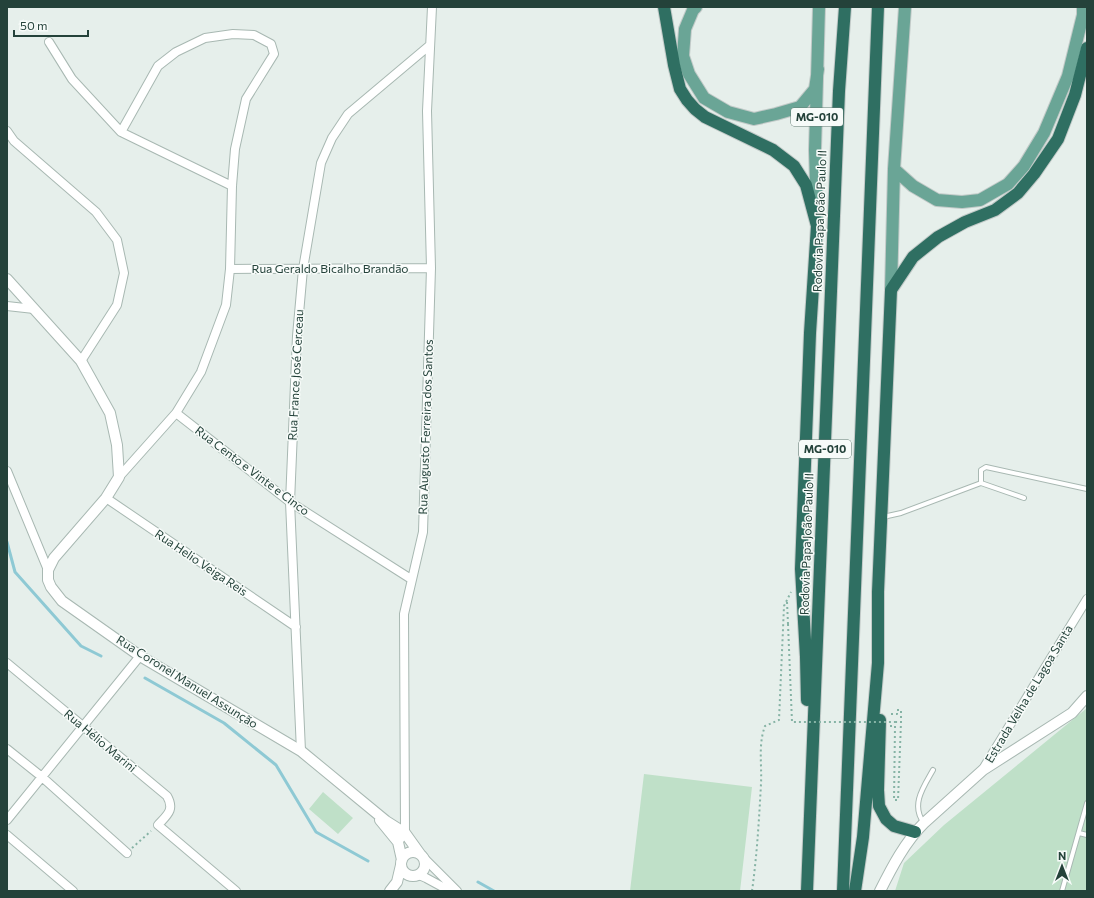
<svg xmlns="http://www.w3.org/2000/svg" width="1094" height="898" viewBox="0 0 1094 898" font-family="Commissioner,sans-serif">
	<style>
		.green { fill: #bfe0c8 }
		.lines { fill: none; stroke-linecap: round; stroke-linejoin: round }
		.stream { stroke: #8ec9d4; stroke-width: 3 }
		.service-casing { stroke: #a8b8b2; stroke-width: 6 }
		.minor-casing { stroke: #a8b8b2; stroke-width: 10 }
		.tertiary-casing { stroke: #a8b8b2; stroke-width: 12 }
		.primary-casing { stroke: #c2cac8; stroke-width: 14 }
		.motorway-casing { stroke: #c2cac8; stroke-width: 14 }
		.path { stroke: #86b3a5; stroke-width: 2; stroke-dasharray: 2 3; stroke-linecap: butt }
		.service { stroke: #fff; stroke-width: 4 }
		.minor { stroke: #fff; stroke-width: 8 }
		.tertiary { stroke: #fff; stroke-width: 10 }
		.primary { stroke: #6aa596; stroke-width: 12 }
		.motorway { stroke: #2f6f62; stroke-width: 12 }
		.path-bridge { stroke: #86b3a5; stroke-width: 2; stroke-dasharray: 2 3; stroke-linecap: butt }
		.labels { text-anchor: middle; stroke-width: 3; stroke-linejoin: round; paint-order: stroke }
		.shield { fill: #f7fbf9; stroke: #637a73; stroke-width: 1 }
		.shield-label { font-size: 11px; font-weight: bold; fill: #24423a }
		.street-label { font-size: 12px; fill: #24423a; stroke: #f7fbf9 }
	</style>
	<rect width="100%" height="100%" fill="#e6efeb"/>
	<path class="green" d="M 1087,708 L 1087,891 L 895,891 L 904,863 L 944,825 Z
		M 644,774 L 752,787 L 740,891 L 630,891 Z
		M 323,792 L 353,818 L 338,834 L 309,809 Z"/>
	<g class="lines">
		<path class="stream" d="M 7,542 L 15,572 L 81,646 L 101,656
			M 145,678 L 224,723 L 276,765 L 316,832 L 368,861
			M 478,882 L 494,891"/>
		<defs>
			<path id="service" d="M 981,483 L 981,470 L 986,467 L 1087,489
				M 883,517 L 901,513 L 981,483 L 1024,498
				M 924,823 C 910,805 924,786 933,770
				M 1079,833 L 1087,835
				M 1062,891 L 1087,803"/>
			<path id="minor" d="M 49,42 L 72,79 L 121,132 L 232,186
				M 7,131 L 14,141 L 96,212 L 117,240 L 124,273 L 117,305 L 81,361
				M 230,269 L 431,268
				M 7,306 L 34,309
				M 176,413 L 290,502 L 411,579
				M 7,471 L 48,570
				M 119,477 L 176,413 L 201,372 L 226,305 L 230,269 L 232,186 L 235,149 L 246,99 L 274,54 L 271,44 L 254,35 L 233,34 L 205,38 L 176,52 L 158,66 L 121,132
				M 106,498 L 296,627
				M 7,663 L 167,796 C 175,810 167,815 158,825 L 236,891
				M 7,749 L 42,777 L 127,853
				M 301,751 L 290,502 L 297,336 L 303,269 L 321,163 L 332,138 L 348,114 L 430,45
				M 983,769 L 1087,599
				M 7,820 L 140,656
				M 7,835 L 73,891
				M 398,842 L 405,833 L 404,614 L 423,532 L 431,268 L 427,111 L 432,7
				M 424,858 L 457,891
				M 419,875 L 426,878 L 450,891"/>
			<path id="tertiary" d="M 7,279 L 81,361 L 110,413 L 117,445 L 119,477 L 106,498 L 54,558 L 48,570 L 48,580 L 51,587 L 62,601 L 140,656 L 301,751 L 386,821 L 405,833 L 420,854
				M 380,820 L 398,842 L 402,860
				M401 864a12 12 0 1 1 24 0a12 12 0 1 1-24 0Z
				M 390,891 L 397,882 L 401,865
				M 880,891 C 892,867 905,842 924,823 L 983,770 L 1072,713 L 1087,696"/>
			<path id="primary" d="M 696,7 L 693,10 L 685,29 L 683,56 L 689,74 L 704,98 L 728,112 L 754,119 L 776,114 L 800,107 L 815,89 L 818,69
				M 894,169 L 913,186 L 937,200 L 962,202 L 980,200 L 1008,184 L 1024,166 L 1044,133 L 1068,76 L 1083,15 L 1083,7
				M 817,216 L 815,150 L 819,7
				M 891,290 L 894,169 L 905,7"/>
			<path id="motorway" d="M 664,7 L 674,65 L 680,89 L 687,100 L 695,109 L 705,117 L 773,150 L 794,166 L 806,185 L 817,226 L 810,333 L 801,569 L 806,657 L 807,700
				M 880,720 L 878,790 L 879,806 L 886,819 L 894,826 L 915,832
				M 807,891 L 839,91 L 845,7
				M 843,891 L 878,7
				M 855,891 L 863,837 L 878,663 L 878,592 L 891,290 L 913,257 L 938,237 L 965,222 L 995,210 L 1018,193 L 1034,174 L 1058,139 L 1075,95 L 1087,48"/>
		</defs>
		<use href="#service" class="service-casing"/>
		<use href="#minor" class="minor-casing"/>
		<use href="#tertiary" class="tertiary-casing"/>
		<use href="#primary" class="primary-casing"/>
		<use href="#motorway" class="motorway-casing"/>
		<path class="path" d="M 787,602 L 788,624
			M 891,714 L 897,714 L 897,710 L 901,710 L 901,722
			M 890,726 L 895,726 L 894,800 L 898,800 L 901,722 L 895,722
			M 132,848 L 151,831
			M 752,891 C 757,855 759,820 761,784 C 762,764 758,745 765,726 L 779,720 L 784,606 L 791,592"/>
		<use href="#service" class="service"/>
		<use href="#minor" class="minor"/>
		<use href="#tertiary" class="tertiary"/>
		<use href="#primary" class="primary"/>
		<use href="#motorway" class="motorway"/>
		<path class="path-bridge" d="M 788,624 L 792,722 L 895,722"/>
	</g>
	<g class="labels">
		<g class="shield">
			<rect x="791" y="108" width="52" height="18" rx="3"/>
			<rect x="799" y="440" width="52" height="18" rx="3"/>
		</g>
		<g class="shield-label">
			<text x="817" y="121">MG-010</text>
			<text x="825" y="453">MG-010</text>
		</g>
		<g class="street-label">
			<text transform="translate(820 221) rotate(-88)" y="4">Rodovia Papa João Paulo II</text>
			<text x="330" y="273">Rua Geraldo Bicalho Brandão</text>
			<text transform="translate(296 375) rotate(-87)" y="4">Rua France José Cerceau</text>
			<text transform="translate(426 427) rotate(-88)" y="4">Rua Augusto Ferreira dos Santos</text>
			<text transform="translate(252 471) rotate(37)" y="4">Rua Cento e Vinte e Cinco</text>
			<text transform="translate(807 544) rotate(-88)" y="4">Rodovia Papa João Paulo II</text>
			<text transform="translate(201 563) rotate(34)" y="4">Rua Helio Veiga Reis</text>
			<text transform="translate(187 682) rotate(32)" y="4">Rua Coronel Manuel Assunção</text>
			<text transform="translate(1029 694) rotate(-59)" y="4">Estrada Velha de Lagoa Santa</text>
			<text transform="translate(100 741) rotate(40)" y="4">Rua Hélio Marini</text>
		</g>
	</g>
	<rect width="1094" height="898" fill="none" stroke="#24423a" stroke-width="16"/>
	<g transform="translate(1062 866)" stroke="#f7fbf9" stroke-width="3" paint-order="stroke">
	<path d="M0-3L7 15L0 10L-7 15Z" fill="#24423a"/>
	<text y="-6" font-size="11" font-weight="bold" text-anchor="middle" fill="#24423a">N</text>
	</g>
	<path d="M14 30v6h74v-6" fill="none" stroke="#24423a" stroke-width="2"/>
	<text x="20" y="30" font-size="12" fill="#24423a" stroke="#f7fbf9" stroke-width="3" paint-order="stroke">50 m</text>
</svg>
